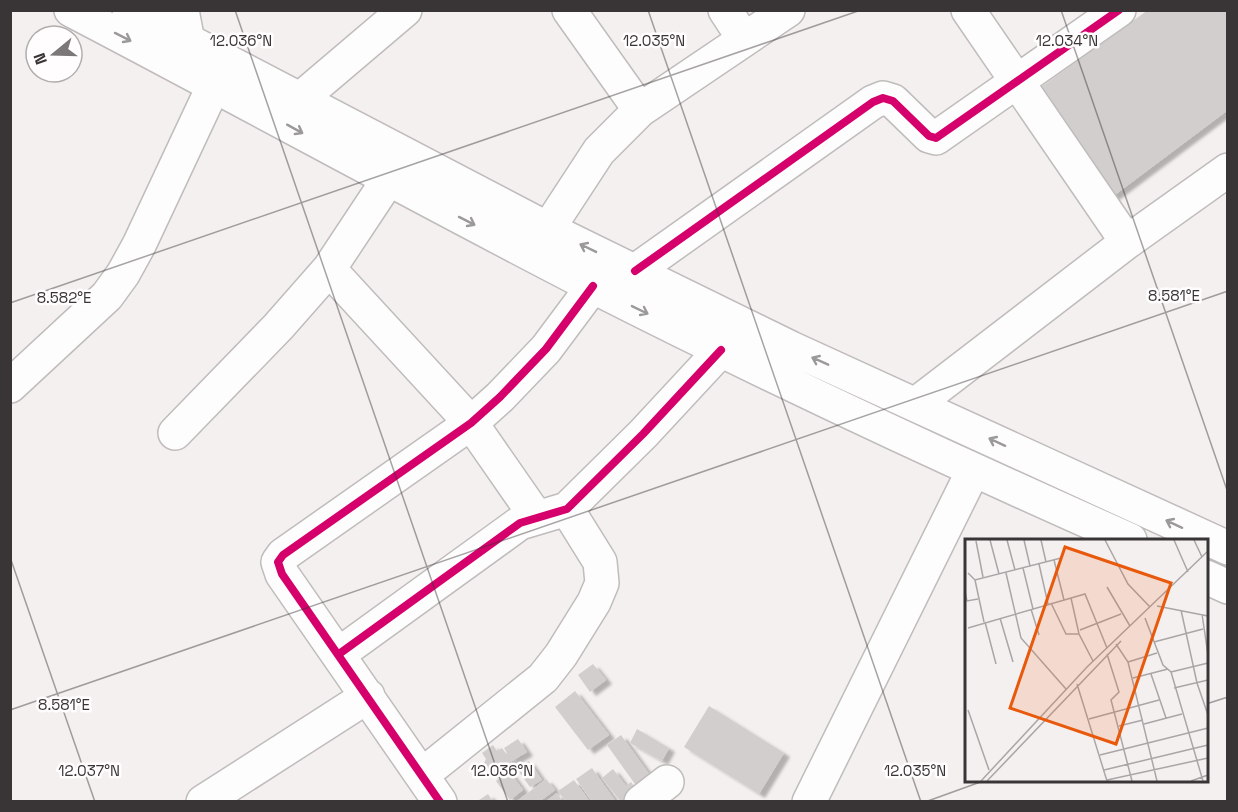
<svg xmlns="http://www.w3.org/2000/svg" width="1238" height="812" viewBox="0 0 1238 812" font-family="'Space Grotesk',sans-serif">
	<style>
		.building { fill: #d2cece; filter: url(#shadow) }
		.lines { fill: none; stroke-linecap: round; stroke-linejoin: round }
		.minor-casing { stroke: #c0bcbc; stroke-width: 36 }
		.major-casing { stroke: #c0bcbc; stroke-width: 36 }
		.minor { stroke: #fefdfd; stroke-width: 33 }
		.major { stroke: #fefdfd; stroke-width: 33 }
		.cycleway-casing { stroke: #fffdfd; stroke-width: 11 }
		.cycleway { stroke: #d6006c; stroke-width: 8 }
		.oneway { stroke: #9c999a }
		.ticks { fill: none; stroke: #393536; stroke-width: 1.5; stroke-opacity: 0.45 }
		.inset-road { fill: none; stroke: #aaa5a6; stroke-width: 1.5 }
		.view { fill: #e8590c; fill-opacity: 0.15; stroke: #e8590c; stroke-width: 3 }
		.inset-edge { fill: none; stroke: #393536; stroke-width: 3 }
		.ticks-label { font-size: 15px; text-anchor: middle; fill: #393536; stroke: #fffdfd; stroke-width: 5; stroke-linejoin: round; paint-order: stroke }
	</style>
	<defs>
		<filter id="shadow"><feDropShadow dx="6" dy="4" stdDeviation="1.5" flood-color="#0004"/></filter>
	</defs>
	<rect width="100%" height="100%" fill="#f5f0f0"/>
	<path class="building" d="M 1148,10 L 1228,10 L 1228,110 L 1112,197 L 1038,89 Z
		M 593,664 L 606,680 L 590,692 L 578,675 Z
		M 575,691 L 609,735 L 588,750 L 555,707 Z
		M 709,706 L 784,753 L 759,794 L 684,747 Z
		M 637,729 L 669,748 L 662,761 L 630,743 Z
		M 621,735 L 654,781 L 640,791 L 607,745 Z
		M 518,739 L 527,752 L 512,761 L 504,748 Z
		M 493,745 L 497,751 L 502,748 L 512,762 L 493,775 L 484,763 L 486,759 L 482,753 Z
		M 529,761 L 542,780 L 530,787 L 517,769 Z
		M 592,768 L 616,802 L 593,802 L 576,779 Z
		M 613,769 L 626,786 L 631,782 L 641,795 L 632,802 L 621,802 L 602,778 Z
		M 509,771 L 523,790 L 510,800 L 496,781 Z
		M 546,779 L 555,790 L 539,802 L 516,802 Z
		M 574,780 L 590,802 L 566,802 L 558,791 Z
		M 557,793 L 563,802 L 545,802 Z
		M 488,794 L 493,802 L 476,802 Z"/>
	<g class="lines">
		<defs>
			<path id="minor" d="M 182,10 L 188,42
				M 569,10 L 640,110
				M 725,10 L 744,39
				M 968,10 L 1127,242
				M 299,100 L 405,10
				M 537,256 L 548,229 L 599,151 L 640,110 L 788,10
				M 329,269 L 471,423 L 537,518
				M 635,271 L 873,102 L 883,98 L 893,101 L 929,136 L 936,138 L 1119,10
				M 10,386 L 107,296 L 123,274 L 139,245 L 214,85
				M 916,404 L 1127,242 L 1228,170
				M 175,433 L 278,327 L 329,269 L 388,180
				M 339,654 L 520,523 L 567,509 L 643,434 L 721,350
				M 422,775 L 543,678 L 561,655 L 594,602 L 602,583 L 600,562 L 567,509
				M 203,802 L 368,696
				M 440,802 L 282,574 L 278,562 L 283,555 L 471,423 L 500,397 L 546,349 L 593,286
				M 641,802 L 667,782
				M 809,802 L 973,471"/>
			<path id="major" d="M 71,10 C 245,101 417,196 592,286 C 769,376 949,460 1130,540
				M 129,10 L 548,229 L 791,348 L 1228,548
				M 1206,577 L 1228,587"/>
		</defs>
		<use href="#minor" class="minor-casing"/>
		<use href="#major" class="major-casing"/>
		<use href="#minor" class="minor"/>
		<use href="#major" class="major"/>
		<defs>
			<path id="cycleway" d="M 635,271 L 873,102 L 883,98 L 893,101 L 929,136 L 936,138 L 1119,10
				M 339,654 L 520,523 L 567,509 L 643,434 L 721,350
				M 440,802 L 282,574 L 278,562 L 283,555 L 471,423 L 500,397 L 546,349 L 593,286"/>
		</defs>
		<use href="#cycleway" class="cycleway-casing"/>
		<use href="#cycleway" class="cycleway"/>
	</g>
	<defs><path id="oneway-shaft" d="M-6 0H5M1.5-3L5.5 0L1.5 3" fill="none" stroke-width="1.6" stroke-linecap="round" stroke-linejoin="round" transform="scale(1.5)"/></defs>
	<g class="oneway">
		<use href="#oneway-shaft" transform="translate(123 37) rotate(27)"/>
		<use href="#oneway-shaft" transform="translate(295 129) rotate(29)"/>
		<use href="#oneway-shaft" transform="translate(467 221) rotate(27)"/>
		<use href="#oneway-shaft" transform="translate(588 248) rotate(-154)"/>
		<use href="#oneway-shaft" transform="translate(640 310) rotate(26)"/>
		<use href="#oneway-shaft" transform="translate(820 361) rotate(-156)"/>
		<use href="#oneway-shaft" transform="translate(997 442) rotate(-155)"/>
		<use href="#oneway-shaft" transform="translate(1174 524) rotate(-155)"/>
	</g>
	<path class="ticks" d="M 235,10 L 508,802M 648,10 L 921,802M 1061,10 L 1228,493M 10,303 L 861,10M 10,557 L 95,802M 1206,704 L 1228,697M 10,710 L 1228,291M 925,802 L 986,780"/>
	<g transform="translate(965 539)">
		<rect width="243" height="243" fill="#f5f0f0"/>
		<path class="inset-road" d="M 25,1 L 34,35M 42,1 L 50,31M 59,1 L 65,27M 76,1 L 81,23M 140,1 L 163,45 L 185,68M 209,1 L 223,33M 229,1 L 237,18M 11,2 L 18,38M 89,21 L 99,61M 74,25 L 83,65M 58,29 L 68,70M 3,34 L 10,41 L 96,19M 41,34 L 56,99 L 101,150M 10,41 L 19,83M 142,48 L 165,87M 0,53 L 2,62 L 13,60M 106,59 L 114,95 L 128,122M 86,64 L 101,95 L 114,95M 192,67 L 243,77M 66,70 L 74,96M 216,71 L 232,144 L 243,176M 237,75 L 243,116M 35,79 L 48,123M 180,79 L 198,126 L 206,133 L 238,242M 20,83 L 31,125M 3,89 L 120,55 L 142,109M 115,91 L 156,75M 189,103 L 238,90M 151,105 L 163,123 L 192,242M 142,115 L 154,153 L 146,161 L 167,242M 163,123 L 192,114M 206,133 L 243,124M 186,135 L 201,179M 168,139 L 203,130M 112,145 L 142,242M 209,149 L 243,141M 3,171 L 24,231M 124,180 L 194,161M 179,185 L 217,175M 154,187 L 178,181M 135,216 L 243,189M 139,231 L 243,206M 142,241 L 243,219M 16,242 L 122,128 L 243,12M 22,242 L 156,102M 226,242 L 243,236"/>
		<path class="view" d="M 100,8 L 206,44 L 151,205 L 45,169 Z"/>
		<rect width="243" height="243" class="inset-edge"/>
	</g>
	<g class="ticks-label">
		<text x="241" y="46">12.036°N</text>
		<text x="654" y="46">12.035°N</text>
		<text x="1067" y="46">12.034°N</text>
		<text x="1174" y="301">8.581°E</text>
		<text x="64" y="303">8.582°E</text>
		<text x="64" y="710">8.581°E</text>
		<text x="89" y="776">12.037°N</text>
		<text x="502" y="776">12.036°N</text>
		<text x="915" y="776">12.035°N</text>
	</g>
	<rect width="1238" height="812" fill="none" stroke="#393536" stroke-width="24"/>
	<g transform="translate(54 54) rotate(251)"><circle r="28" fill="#fffdfd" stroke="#b0adad" stroke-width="1.5"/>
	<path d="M0-4.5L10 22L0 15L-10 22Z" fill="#7b7677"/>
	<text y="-9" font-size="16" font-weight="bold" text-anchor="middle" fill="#393536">N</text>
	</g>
</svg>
